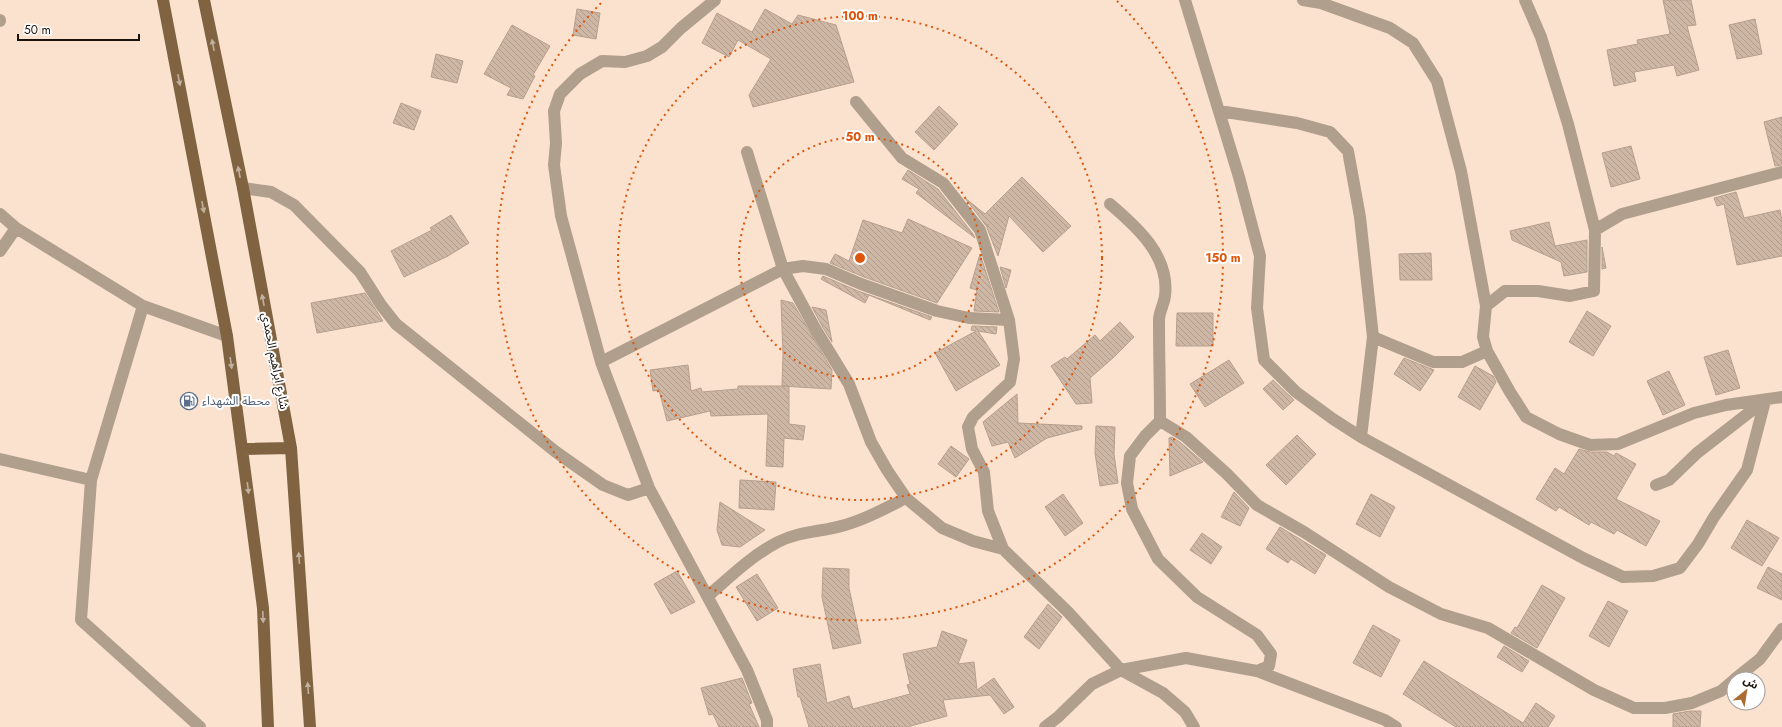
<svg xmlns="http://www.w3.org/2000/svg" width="1782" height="727" viewBox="0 0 1782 727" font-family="Jost,'Noto Sans Arabic',sans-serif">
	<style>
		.building { fill: url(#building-back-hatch); stroke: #b69f8d }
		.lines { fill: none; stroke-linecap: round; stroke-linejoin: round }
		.minor { stroke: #b09f8c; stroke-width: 12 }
		.primary { stroke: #806340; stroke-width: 12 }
		.oneway { fill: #c0b1a0 }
		.ring { fill: none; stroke: #de550c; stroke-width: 2; stroke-dasharray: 2 4 }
		.labels { text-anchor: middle; stroke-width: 4; stroke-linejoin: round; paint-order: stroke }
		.street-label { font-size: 12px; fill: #1a120c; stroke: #fff }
		.service-label { font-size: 12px; fill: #4e5e75; stroke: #fff; text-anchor: start }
		.centre { fill: #de550c; stroke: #fff; stroke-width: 2 }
		.ring-label { font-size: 12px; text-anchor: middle; font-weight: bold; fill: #de550c; stroke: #fff; stroke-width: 4; stroke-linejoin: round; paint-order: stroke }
	</style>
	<defs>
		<pattern id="building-back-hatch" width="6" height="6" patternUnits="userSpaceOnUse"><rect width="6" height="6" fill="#ceb7a5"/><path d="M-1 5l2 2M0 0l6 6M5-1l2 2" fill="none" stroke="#b09c8d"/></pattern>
	</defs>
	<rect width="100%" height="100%" fill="#fae2ce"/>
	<path class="building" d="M 1663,0 L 1691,0 L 1696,25 L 1687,26 L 1699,70 L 1677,76 L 1674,65 L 1634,72 L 1636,81 L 1614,86 L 1607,50 L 1638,44 L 1637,40 L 1670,34 Z
		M 577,9 L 600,13 L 596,39 L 573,35 Z
		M 765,9 L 792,24 L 798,15 L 836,25 L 854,82 L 753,107 L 749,95 L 771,59 L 738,40 L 729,57 L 702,43 L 717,13 L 752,32 Z
		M 1755,19 L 1762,54 L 1737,59 L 1729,25 Z
		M 512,25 L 550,46 L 533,75 L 535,76 L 523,99 L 507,95 L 511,88 L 484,74 Z
		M 436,54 L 463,61 L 457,83 L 431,77 Z
		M 401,103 L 421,111 L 414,130 L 393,123 Z
		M 939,106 L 958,124 L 934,150 L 915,132 Z
		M 1782,117 L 1782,165 L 1775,166 L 1764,122 Z
		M 1631,146 L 1640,179 L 1611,187 L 1602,153 Z
		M 908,170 L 938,189 L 973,234 L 975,238 L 916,193 L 919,189 L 902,179 Z
		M 1022,177 L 1071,226 L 1043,252 L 1009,216 L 998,256 L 987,228 L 988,224 L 987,227 L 965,198 L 985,214 Z
		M 1736,192 L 1744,218 L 1780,210 L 1782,221 L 1782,256 L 1737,265 L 1724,204 L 1717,206 L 1714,198 Z
		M 451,215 L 469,243 L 448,256 L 404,277 L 391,251 L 432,230 L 430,228 Z
		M 908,219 L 972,248 L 937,303 L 864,277 L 830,263 L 835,254 L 849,261 L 863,220 L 902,233 Z
		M 1549,222 L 1555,246 L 1587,240 L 1587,272 L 1564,276 L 1561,262 L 1512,240 L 1510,231 Z
		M 1602,247 L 1606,268 L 1602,269 Z
		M 1431,253 L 1432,280 L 1400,280 L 1399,254 Z
		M 980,254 L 999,312 L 974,311 L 977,290 L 970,288 Z
		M 1000,267 L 1011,270 L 1006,288 Z
		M 823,276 L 858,291 L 932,317 L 930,320 L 869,295 L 865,303 L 821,279 Z
		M 365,293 L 383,321 L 317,333 L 311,303 Z
		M 781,300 L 793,303 L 832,370 L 831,389 L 782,386 L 783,354 Z
		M 812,307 L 826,310 L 832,342 L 822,326 Z
		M 1587,311 L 1611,326 L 1593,356 L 1569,342 Z
		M 1177,313 L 1213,313 L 1213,346 L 1176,346 Z
		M 1120,322 L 1134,337 L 1114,357 L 1090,378 L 1092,403 L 1076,404 L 1051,366 L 1065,357 L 1067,359 L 1095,335 L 1100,341 Z
		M 972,326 L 997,327 L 996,334 L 978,331 L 1000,365 L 956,391 L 935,353 L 976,331 L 971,330 Z
		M 1728,350 L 1740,388 L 1716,395 L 1704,357 Z
		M 1404,358 L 1434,370 L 1420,391 L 1394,374 Z
		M 1229,360 L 1244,383 L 1205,407 L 1190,384 Z
		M 688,365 L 691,391 L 701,388 L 702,392 L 738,389 L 738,386 L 789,386 L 789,424 L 805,426 L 803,440 L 784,438 L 783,467 L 766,466 L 768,414 L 711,416 L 710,411 L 667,421 L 659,390 L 653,391 L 650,370 Z
		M 1475,366 L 1493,376 L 1496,382 L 1480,410 L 1458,397 Z
		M 1669,371 L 1685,405 L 1663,415 L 1647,381 Z
		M 1273,380 L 1294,400 L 1283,410 L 1263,389 Z
		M 1017,394 L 1018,423 L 1082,426 L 1082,429 L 1047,438 L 1015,458 L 1008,442 L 992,446 L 983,422 Z
		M 1096,426 L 1115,427 L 1114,454 L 1118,483 L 1100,486 L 1095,453 Z
		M 1297,435 L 1316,454 L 1286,485 L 1266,465 Z
		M 1172,437 L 1181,443 L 1203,462 L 1170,476 L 1169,438 Z
		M 951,446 L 969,459 L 956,477 L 938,464 Z
		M 1579,449 L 1590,452 L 1607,452 L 1614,456 L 1616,453 L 1636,464 L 1616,499 L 1660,521 L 1646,546 L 1617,530 L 1614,534 L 1591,522 L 1589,525 L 1559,507 L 1556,511 L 1536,499 L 1555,468 L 1564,474 Z
		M 740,480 L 776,482 L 774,510 L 739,508 Z
		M 1234,492 L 1249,508 L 1240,526 L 1221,517 Z
		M 1063,494 L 1083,523 L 1065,536 L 1045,507 Z
		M 1371,494 L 1395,507 L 1380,537 L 1356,524 Z
		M 720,502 L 747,519 L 765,530 L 740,547 L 722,545 L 717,530 Z
		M 1747,520 L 1779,538 L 1762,566 L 1731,548 Z
		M 1280,527 L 1326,555 L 1315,574 L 1291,559 L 1288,563 L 1266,549 Z
		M 1202,533 L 1222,547 L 1211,564 L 1190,550 Z
		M 1768,567 L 1782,574 L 1782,600 L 1757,588 Z
		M 823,568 L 849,569 L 849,588 L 861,643 L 833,649 L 822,597 Z
		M 677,571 L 695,602 L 671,614 L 654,584 Z
		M 757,574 L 778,608 L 757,621 L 736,587 Z
		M 1542,585 L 1565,598 L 1537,648 L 1511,633 L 1515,627 L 1517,628 Z
		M 1608,601 L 1628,611 L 1609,647 L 1589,636 Z
		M 1048,604 L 1062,617 L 1039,649 L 1024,637 Z
		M 1373,625 L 1400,640 L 1381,677 L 1353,663 Z
		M 942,631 L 967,640 L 958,664 L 974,662 L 977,690 L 994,678 L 1014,707 L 1004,714 L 990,695 L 943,700 L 947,716 L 907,727 L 809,727 L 800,697 L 798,697 L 793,669 L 820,664 L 827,703 L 849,696 L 853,709 L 910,694 L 907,685 L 910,684 L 903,654 L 937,647 Z
		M 1504,646 L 1529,661 L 1522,672 L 1497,657 Z
		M 1424,661 L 1523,723 L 1536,703 L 1555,716 L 1548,727 L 1456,727 L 1403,694 Z
		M 742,678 L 752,703 L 749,704 L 759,727 L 719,727 L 713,714 L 709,715 L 701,688 Z
		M 1690,711 L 1701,711 L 1700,727 L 1673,727 L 1673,714 Z"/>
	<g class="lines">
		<path class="minor" d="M 715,0 L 681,28 L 662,47 L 647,56 L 625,62 L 602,61 L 580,74 L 560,94 L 554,111 L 556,143 L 554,165 L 561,216 L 601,362 L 649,488 L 747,670 L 767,720 L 767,727
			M 1185,0 L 1239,177 L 1260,256 L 1257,308 L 1264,360 L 1296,392 L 1333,419 L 1361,437 L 1583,558 L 1623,577 L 1653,576 L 1680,568 L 1698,544 L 1714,517 L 1747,470 L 1765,401
			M 1303,0 L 1321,3 L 1390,28 L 1413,43 L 1437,81 L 1461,171 L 1486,306 L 1483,337 L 1487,351 L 1510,392 L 1526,417 L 1559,434 L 1590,445 L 1618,444 L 1694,413 L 1726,405 L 1782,397
			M 0,20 L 0,21
			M 856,102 L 902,158 L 943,183 L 980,230 L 1009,320 L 1014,359 L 1010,382 L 973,417 L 968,427 L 972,449 L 984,472 L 988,511 L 1003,549 L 1068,612 L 1121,670 L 1163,693 L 1185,712 L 1194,727
			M 1219,111 L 1297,123 L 1330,132 L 1348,151 L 1360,217 L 1373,337 L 1361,437
			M 747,152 L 783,269 L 816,330 L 849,384 L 871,442 L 887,470 L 906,498 L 942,528 L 973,541 L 1003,549
			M 243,188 L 271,192 L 294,205 L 360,272 L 381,305 L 396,324 L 556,452 L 603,485 L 628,495 L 649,488
			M 1110,204 C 1137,227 1170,256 1165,296 C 1164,304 1159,312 1159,320 C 1159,354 1160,387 1160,421 L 1145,436 L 1130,456 L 1127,483 L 1132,509 L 1158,559 L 1197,597 L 1257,635 L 1271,654 L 1269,666 L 1257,671 L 1385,720 L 1396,727
			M 0,214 L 16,228 L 143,306 L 227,336
			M 1595,230 L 1622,214 L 1782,172
			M 0,251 L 16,228
			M 143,306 L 91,480 L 81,620 L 200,727
			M 1486,306 L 1505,291 L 1538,291 L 1570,296 L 1594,291 L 1595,230 L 1568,124 L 1541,37 L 1525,0
			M 1373,337 L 1433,362 L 1462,362 L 1487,351
			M 601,362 L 783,269 L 803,266 L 826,269 L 861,284 L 937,311 L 969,318 L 1009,320
			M 1160,421 L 1186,437 L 1227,474 L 1257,505 L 1304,532 L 1389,587 L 1441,614 L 1488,628 L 1594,690 L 1634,708 L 1665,708 L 1692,703 L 1721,691 L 1734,680
			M 0,459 L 91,480
			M 1656,485 L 1669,480 L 1697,453 L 1764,401
			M 708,596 C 730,577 751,556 778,542 C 799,531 822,532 845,525 C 867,519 886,508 906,498
			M 1735,679 L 1760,659 L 1782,629
			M 1045,727 L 1058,717 L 1092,684 L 1121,670 L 1186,658 L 1257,671"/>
		<path class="primary" d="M 163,0 L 227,336 L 263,608 L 268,727
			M 204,0 L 243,188 L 291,448 L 310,727
			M 243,449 L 291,448"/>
	</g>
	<defs><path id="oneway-solid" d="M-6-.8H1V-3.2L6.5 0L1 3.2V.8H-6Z"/></defs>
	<g class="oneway">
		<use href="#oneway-solid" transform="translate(213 45) rotate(-101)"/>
		<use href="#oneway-solid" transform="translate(179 80) rotate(79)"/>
		<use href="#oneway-solid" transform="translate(239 172) rotate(-101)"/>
		<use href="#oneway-solid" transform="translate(203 207) rotate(79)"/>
		<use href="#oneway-solid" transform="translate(263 300) rotate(-101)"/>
		<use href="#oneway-solid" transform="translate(231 363) rotate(82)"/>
		<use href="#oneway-solid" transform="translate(248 488) rotate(83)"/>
		<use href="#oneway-solid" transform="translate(299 558) rotate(-94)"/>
		<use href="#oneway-solid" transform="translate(263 617) rotate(88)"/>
		<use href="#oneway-solid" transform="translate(308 688) rotate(-94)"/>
	</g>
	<g class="ring">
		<circle cx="860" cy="258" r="121"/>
		<circle cx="860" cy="258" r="242"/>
		<path d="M1117 1A363 363 0 1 1 603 1"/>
	</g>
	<defs>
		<symbol id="fuel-ring" viewBox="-11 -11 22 22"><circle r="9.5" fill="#fff" stroke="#5c6f8a" stroke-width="1.5"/><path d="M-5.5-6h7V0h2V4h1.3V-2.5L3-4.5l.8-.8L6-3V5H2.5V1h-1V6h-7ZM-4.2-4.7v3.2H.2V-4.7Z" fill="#5c6f8a"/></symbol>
	</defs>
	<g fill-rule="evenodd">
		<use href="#fuel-ring" x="179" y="391" width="20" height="20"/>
	</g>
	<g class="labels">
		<g class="street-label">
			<text transform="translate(275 361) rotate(79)" y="4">شارع ابراهيم الحمدي</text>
		</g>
		<g class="service-label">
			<text x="202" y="405">محطة الشهداء</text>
		</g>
	</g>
	<circle cx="860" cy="258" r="6" class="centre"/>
	<g class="ring-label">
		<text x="860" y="20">100 m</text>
		<text x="860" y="141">50 m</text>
		<text x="1223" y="262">150 m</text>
	</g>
	<g transform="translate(1746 691) rotate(30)"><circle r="19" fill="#ffffff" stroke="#a3a09e"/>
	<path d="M0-3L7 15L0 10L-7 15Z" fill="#aa6c31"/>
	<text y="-6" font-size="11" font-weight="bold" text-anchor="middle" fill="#1a120c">ش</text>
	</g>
	<path d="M18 34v6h121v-6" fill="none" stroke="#1a120c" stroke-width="2"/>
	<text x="24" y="34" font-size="12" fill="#1a120c" stroke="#ffffff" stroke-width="3" paint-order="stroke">50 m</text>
</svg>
